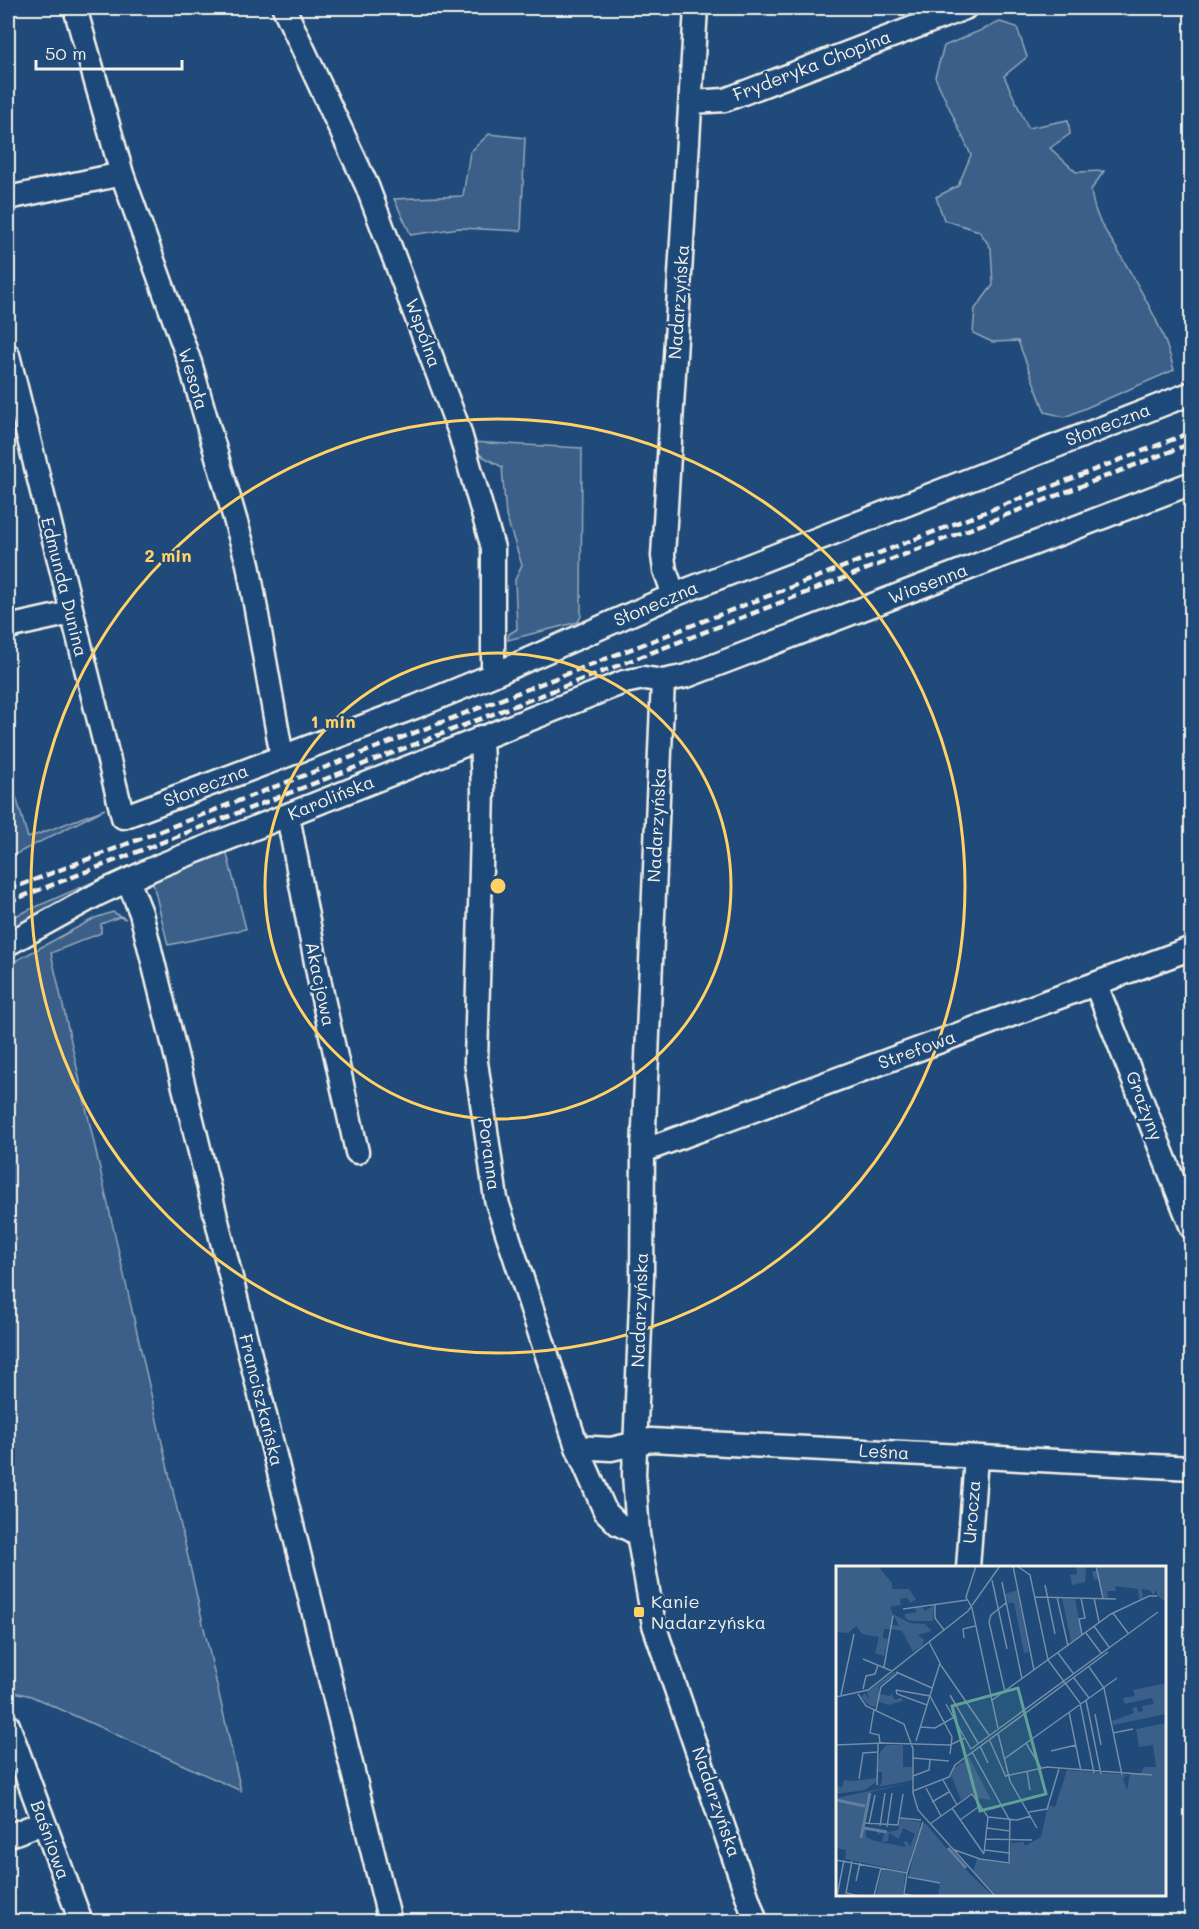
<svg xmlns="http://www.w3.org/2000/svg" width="1199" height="1929" viewBox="0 0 1199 1929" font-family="Mali,sans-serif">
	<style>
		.green { fill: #3a5f88; stroke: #97a8b8; stroke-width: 1.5 }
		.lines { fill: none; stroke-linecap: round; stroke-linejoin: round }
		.minor-casing { stroke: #f4f1e8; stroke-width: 27 }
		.minor { stroke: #1f4a7a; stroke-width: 22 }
		.rail { stroke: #f4f1e8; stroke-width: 4.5; stroke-dasharray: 9 4.5; stroke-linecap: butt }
		.ring { fill: none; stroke: #ffd166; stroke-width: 3 }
		.poi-dot { fill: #ffd166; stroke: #1f4a7a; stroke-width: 2 }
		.labels { text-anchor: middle; stroke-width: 5; stroke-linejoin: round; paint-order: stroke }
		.street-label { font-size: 18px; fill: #f4f1e8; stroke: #1f4a7a }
		.poi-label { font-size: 18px; fill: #f4f1e8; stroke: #1f4a7a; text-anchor: start }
		.inset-river { fill: none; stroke: #627e9d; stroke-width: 3 }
		.inset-road { fill: none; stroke: #748da6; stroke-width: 1.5 }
		.view { fill: #5fa199; fill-opacity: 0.15; stroke: #5fa199; stroke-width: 3 }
		.inset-edge { fill: none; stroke: #f4f1e8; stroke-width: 3 }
		.centre { fill: #ffd166; stroke: #1f4a7a; stroke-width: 3 }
		.ring-label { font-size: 18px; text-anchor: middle; font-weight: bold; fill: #ffd166; stroke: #1f4a7a; stroke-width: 5; stroke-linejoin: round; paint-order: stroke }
	</style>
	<rect width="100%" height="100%" fill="#1f4a7a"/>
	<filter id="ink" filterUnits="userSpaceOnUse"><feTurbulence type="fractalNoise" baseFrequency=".0167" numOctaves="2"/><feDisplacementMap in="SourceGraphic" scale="12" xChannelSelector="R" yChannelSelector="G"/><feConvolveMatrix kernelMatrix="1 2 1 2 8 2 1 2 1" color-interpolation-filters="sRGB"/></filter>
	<g filter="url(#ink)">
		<path class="green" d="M 1000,22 L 1017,27 L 1027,57 L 1004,76 L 1028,128 L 1068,120 L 1070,134 L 1050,148 L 1076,172 L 1104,171 L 1091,190 C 1095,221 1106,230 1121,256 C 1143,294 1164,328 1174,370 L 1065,417 L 1045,412 L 1018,341 L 992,342 L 973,333 L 975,309 L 993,285 L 991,248 L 979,231 L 944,220 L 936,197 L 958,186 L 971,155 L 935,77 L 944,46 Z
			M 489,134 L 525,138 L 521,231 L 459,228 L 411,235 L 394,199 L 463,196 L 470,152 Z
			M 470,442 L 582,448 L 581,616 L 578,622 L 508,640 L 509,634 L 517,629 L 515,580 L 522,565 L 506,516 L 502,467 L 471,450 Z
			M 8,789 L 15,793 L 28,838 L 105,809 L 8,858 Z
			M 226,850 L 246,929 L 168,945 L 152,879 Z
			M 155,855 L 157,860 L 8,934 L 8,919 Z
			M 113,912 L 126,919 L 119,917 L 101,924 L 101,933 L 51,953 L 241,1791 L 31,1696 L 14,1692 L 8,1665 L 8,965 L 95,918 Z"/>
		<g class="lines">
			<defs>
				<path id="minor" d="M 75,8 L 122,174 L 190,363 L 248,564 L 282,757
					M 284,8 L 367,186 L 459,430 L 493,548 L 493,675
					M 691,102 L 725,100 L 965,8
					M 8,198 L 122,174
					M 8,355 L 123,817 L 415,707 L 493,675 L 674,595 L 1192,393
					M 674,595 L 665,570 L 663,556 L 696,8
					M 8,627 L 71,613
					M 663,681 L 643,1151 L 642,1278 L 634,1474 L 638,1534 L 654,1625 L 756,1922
					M 481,737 L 483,791 L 476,1062 L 496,1199 L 577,1447 L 605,1511 L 618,1524 L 638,1534
					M 288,816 L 322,994 L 357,1152
					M 128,880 L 141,913 L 390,1922
					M 8,944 L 98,894 L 161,865 L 624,682 L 644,678 L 663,681 L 687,676 L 1192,483
					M 1096,985 L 1192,1228
					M 643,1151 L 1192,948
					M 577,1447 L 611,1449 L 651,1440 L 1192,1468
					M 968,1568 L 976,1457
					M 8,1725 L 81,1922
					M 8,1836 L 44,1822"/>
			</defs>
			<use href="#minor" class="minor-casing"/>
			<use href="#minor" class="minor"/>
			<path class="rail" d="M 8,890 L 1192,432
				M 8,902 L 1192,443"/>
		</g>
	</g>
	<g class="ring">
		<circle cx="498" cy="886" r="233"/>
		<circle cx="498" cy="886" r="467"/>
	</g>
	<rect class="poi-dot" x="633" y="1606" width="12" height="12" rx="3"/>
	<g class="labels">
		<g class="street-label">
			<text transform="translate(812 66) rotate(-21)" y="6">Fryderyka Chopina</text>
			<text transform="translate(679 302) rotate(-86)" y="6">Nadarzyńska</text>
			<text transform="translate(423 333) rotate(70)" y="6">Wspólna</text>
			<text transform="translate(193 379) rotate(73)" y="6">Wesoła</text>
			<text transform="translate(1108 425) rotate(-21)" y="6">Słoneczna</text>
			<text transform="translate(928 584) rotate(-21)" y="6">Wiosenna</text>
			<text transform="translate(64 587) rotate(76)" y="6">Edmunda Dunina</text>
			<text transform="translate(656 604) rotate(-23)" y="6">Słoneczna</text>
			<text transform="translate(206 786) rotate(-21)" y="6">Słoneczna</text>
			<text transform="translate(331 798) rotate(-22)" y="6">Karolińska</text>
			<text transform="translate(657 825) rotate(-87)" y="6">Nadarzyńska</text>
			<text transform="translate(320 984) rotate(78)" y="6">Akacjowa</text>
			<text transform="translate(917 1050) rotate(-20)" y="6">Strefowa</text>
			<text transform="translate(1144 1106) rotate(69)" y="6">Grażyny</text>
			<text transform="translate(489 1154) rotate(82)" y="6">Poranna</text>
			<text transform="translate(640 1310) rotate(-88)" y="6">Nadarzyńska</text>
			<text transform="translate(261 1400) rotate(76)" y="6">Franciszkańska</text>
			<text transform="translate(884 1452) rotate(3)" y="6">Leśna</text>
			<text transform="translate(972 1512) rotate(-86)" y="6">Urocza</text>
			<text transform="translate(716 1802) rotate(71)" y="6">Nadarzyńska</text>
			<text transform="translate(50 1840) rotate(70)" y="6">Baśniowa</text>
		</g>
		<g class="poi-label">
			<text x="651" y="1608">Kanie<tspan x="651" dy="21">Nadarzyńska</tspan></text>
		</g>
	</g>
	<g transform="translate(836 1566)">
		<rect width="330" height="330" fill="#1f4a7a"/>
		<path d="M 0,0 L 42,0 L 56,17 L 56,23 L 73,23 L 80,33 L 75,37 L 71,32 L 64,33 L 65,39 L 54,41 L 57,48 L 74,57 L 89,58 L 96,65 L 82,69 L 88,74 L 86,80 L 77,86 L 66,65 L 55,63 L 56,59 L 63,60 L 58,50 L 54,63 L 48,63 L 47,72 L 52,73 L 48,90 L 39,87 L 43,71 L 26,68 L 20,60 L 12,67 L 0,66 ZM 240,0 L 250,0 L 249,16 L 236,19 L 234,9 L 241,8 ZM 261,0 L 330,0 L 330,36 L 321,30 L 321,24 L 317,29 L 314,24 L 306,23 L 307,32 L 303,33 L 302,23 L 279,20 L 280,25 L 271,25 L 272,32 L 268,32 L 262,13 L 258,14 L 256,5 L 262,5 ZM 181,24 L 193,86 L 188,87 L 178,37 L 172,37 L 169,28 ZM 226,32 L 239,33 L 246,68 L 235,76 ZM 98,39 L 97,55 L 74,55 L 69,52 L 69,48 L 81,46 L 78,42 L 86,41 L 89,45 ZM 58,106 L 61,108 L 43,120 L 44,128 L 54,130 L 55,127 L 59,134 L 65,131 L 67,135 L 52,139 L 41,135 L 39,141 L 34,140 L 25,131 L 29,127 L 33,134 L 31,126 ZM 330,117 L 330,148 L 277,159 L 276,155 L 298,147 L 296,142 L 301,141 L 302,146 L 307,145 L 306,140 L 318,138 L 316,132 L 289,138 L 287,132 L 299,130 L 297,124 ZM 330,157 L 330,330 L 160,330 L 137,305 L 141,293 L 173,298 L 175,277 L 188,276 L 189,280 L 205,271 L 212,239 L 219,241 L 231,204 L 292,209 L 287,212 L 291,224 L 294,207 L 305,207 L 308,201 L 320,201 L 317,179 L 303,181 L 300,163 ZM 50,179 L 67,179 L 67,201 L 76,201 L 77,214 L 42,221 L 46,216 L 46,206 L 42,206 L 44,186 ZM 133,191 L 155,234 L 142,232 L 137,227 L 125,234 L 116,211 L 112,212 L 117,203 ZM 16,211 L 16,215 L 40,212 L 40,216 L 29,224 L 0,228 L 0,220 L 6,221 L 8,214 L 15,215 ZM 77,216 L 35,226 L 28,261 L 51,266 L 62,264 L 65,253 L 85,256 L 71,306 L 9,293 L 10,284 L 0,282 L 0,232 ZM 67,262 L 79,268 L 74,281 L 72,276 L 67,275 L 70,281 L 39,275 L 30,271 L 30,263 L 41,265 L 41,269 L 48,266 L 46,276 L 52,275 L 53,267 L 63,273 ZM 89,257 L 124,298 L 157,330 L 102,330 L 104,317 L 73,310 L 83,263 ZM 46,303 L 69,307 L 67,330 L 40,330 Z" fill="#3a5f88" fill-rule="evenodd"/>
		<path class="inset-river" d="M 0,234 L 29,240M 28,262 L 51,266M 25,272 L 34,227M 112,282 L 130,302"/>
		<path class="inset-road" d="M 140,0 L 130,31 L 136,42 L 162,162M 177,0 L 198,104M 181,0 L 194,9 L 212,94 L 244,137 L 258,207M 260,0 L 267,32M 156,14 L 171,83M 166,16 L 186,113M 209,19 L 219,68M 199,31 L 280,33M 221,31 L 232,80M 245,32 L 249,52 L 243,53 L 246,69M 258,32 L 263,56M 99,39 L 99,52 L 108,64M 67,43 L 131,34M 277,47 L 292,67M 153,56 L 169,126M 153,56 L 155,49 L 170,37M 258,60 L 273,81M 250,67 L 265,87M 128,72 L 127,63 L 139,60M 222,87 L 237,107M 27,93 L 56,105M 104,98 L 153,169M 48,101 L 57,50M 253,101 L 268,122 L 286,209M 60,106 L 96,122M 238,112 L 253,132M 27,123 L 30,110 L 39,108 L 42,99M 60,124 L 94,130 L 116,171 L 114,188M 60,124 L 61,128 L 91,139M 22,128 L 30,140 L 68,158 L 77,183 L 77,227 L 82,244 L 159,330M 5,129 L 18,68M 114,129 L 142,177M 0,131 L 32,124 L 132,45 L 164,0M 250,134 L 265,208M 155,135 L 275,48 L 313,30 L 321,30M 110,138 L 135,183 L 322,46M 38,143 L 34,167 L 43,169 L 44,177M 40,144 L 45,121 L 62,107M 233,146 L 245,205M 259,148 L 265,179M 84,161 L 99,162 L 120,150M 162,167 L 174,215 L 201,262M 277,167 L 297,163M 153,173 L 170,211M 80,175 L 104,97 L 93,76M 45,177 L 114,179 L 129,172M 190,177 L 205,202M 0,179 L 47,177M 144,180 L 152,197M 215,185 L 240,179M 77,192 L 113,195M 168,193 L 281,112M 191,205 L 194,224M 77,210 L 93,204 L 94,194M 169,210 L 211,201 L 316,209M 23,213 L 27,187 L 42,186 L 42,177M 107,214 L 121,239M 41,219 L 42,186M 90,222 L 105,250M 77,225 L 113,211 L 119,199 L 272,86M 96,236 L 113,226M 116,242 L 148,288M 193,246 L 211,243 L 223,203M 152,251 L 181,254 L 195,250M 64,252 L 85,254M 124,254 L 145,239M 29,257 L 62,259 L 67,228M 33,258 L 39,229M 94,258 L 136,228 L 152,251M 44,260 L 49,227M 51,261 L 56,227M 151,262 L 174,265M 150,273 L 196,274M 116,283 L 144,293 L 173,297 L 174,255 L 136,186M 149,284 L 173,287M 148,287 L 152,251M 0,294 L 71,307 L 87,256M 16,295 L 10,327 L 23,330M 71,307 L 68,328 L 79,330M 72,311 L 104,317M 20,315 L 24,297M 1,330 L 8,294M 38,330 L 45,302"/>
		<path class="view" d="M 182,122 L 210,228 L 144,245 L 116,140 Z"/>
		<rect width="330" height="330" class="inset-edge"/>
	</g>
	<circle cx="498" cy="886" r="9" class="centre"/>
	<g class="ring-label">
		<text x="168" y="562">2 min</text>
		<text x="333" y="728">1 min</text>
	</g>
	<rect width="1199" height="1929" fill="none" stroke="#1f4a7a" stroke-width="30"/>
	<rect x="15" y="15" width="1169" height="1899" fill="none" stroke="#f4f1e8" stroke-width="2" filter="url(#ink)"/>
	<path d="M36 60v9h146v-9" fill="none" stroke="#f4f1e8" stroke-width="3"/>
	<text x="45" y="60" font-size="18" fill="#f4f1e8" stroke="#1f4a7a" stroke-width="4.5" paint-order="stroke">50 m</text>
</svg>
